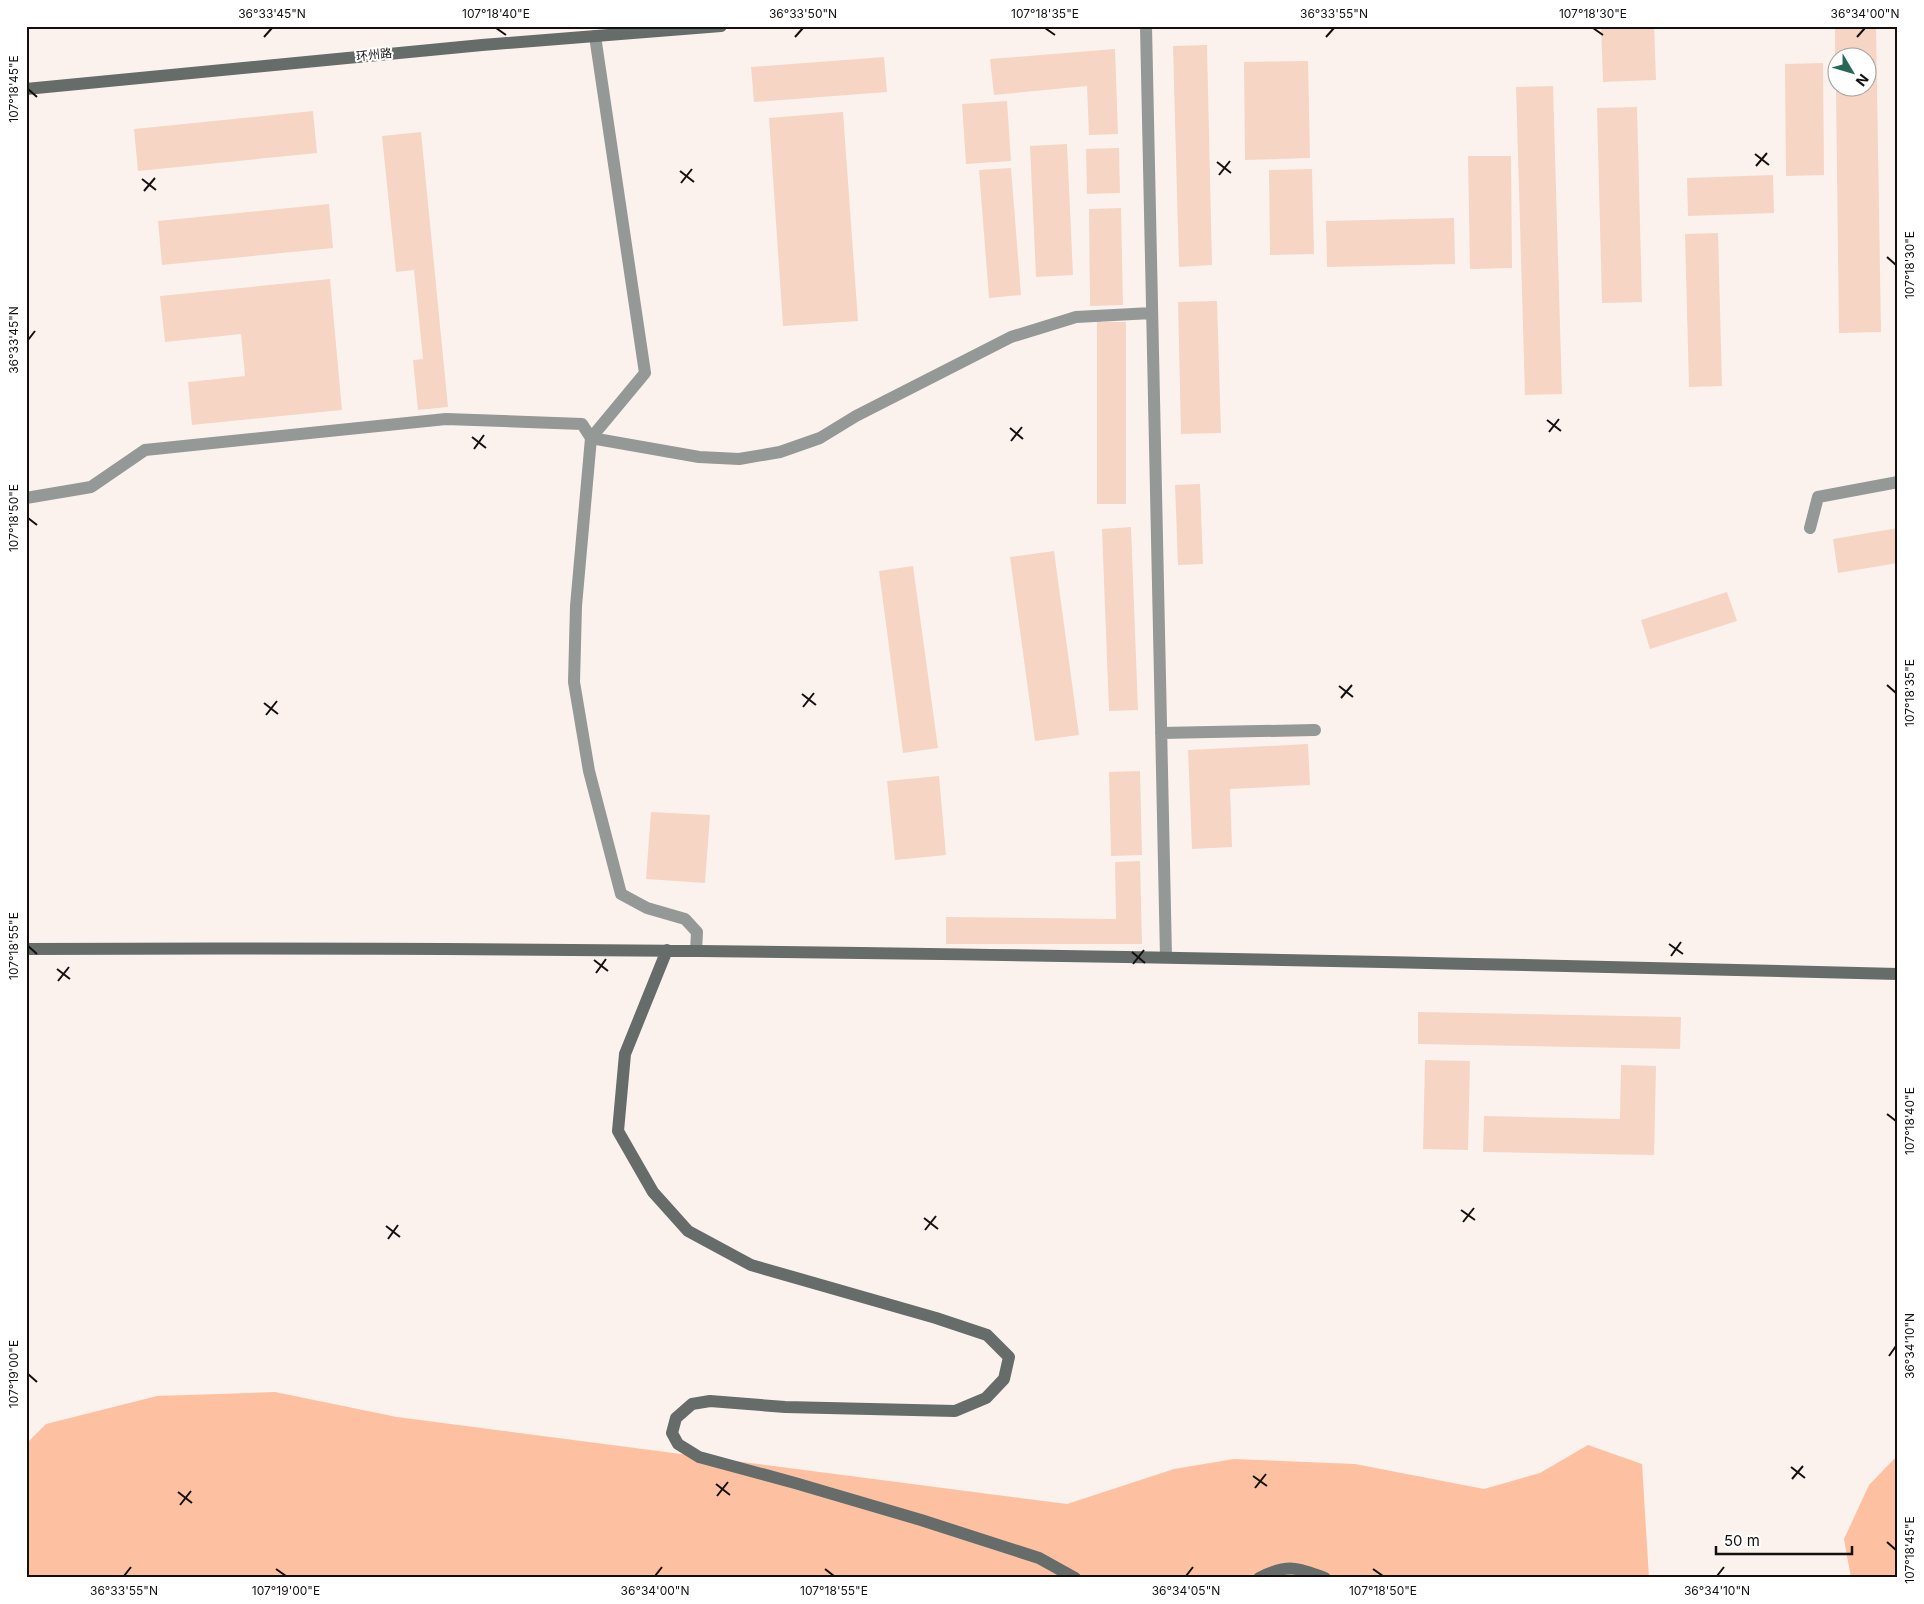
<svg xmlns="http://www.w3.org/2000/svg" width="1924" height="1604" viewBox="0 0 1924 1604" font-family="Inter,'Noto Sans SC',sans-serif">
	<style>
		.green { fill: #fdc1a2 }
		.building { fill: #f6d5c5 }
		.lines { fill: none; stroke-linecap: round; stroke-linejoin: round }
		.street { stroke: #949896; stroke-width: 12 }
		.secondary { stroke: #666c6a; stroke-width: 12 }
		.ticks { fill: none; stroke: #13100f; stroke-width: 2 }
		.labels { text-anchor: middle; stroke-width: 4; stroke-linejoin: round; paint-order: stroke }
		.street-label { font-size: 12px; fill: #13100f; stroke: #fff }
		.neatline { fill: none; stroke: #13100f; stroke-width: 2 }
		.ticks-label { font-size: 12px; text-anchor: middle; fill: #13100f }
	</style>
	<rect width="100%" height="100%" fill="#fbf2ed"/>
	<path class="green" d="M 275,1392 L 397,1417 L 1067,1504 L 1174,1469 L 1234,1459 L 1355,1464 L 1484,1489 L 1540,1473 L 1588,1445 L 1642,1464 L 1649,1578 L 26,1578 L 26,1444 L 46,1424 L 157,1396 Z
		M 1898,1455 L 1898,1578 L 1851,1578 L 1844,1539 L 1869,1485 Z"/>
	<path class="building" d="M 1601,26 L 1654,26 L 1656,80 L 1603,82 Z
		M 1835,26 L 1876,26 L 1881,332 L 1839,333 L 1836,88 L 1866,88 L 1866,58 L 1835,58 Z
		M 1207,45 L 1212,265 L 1179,267 L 1173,46 Z
		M 1115,49 L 1118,134 L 1089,135 L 1087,86 L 994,95 L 990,59 Z
		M 884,57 L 887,92 L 754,102 L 751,67 Z
		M 1308,61 L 1310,158 L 1245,160 L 1244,62 Z
		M 1823,63 L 1824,175 L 1786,176 L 1785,64 Z
		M 1553,86 L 1562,394 L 1525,395 L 1516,87 Z
		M 1007,101 L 1011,161 L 966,164 L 962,104 Z
		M 1637,107 L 1642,302 L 1602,303 L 1597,108 Z
		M 313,111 L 317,153 L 138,171 L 134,129 Z
		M 843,112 L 858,321 L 783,326 L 769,118 Z
		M 421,132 L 448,407 L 418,410 L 413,360 L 423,359 L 414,270 L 396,272 L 382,136 Z
		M 1067,144 L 1073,275 L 1036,277 L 1030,146 Z
		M 1119,148 L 1120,193 L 1087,194 L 1086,149 Z
		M 1468,156 L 1511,156 L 1512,268 L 1470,269 Z
		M 1011,168 L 1021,295 L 989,298 L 979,170 Z
		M 1312,169 L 1314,254 L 1270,255 L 1269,170 Z
		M 1773,175 L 1774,213 L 1688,216 L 1687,178 Z
		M 329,204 L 333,248 L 162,265 L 158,221 Z
		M 1121,208 L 1123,305 L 1090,306 L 1089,209 Z
		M 1454,218 L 1455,264 L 1327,267 L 1326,221 Z
		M 1718,233 L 1722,386 L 1689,387 L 1685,234 Z
		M 330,279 L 342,410 L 192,425 L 188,382 L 245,376 L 241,334 L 165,342 L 160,296 Z
		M 1217,301 L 1221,433 L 1181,434 L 1178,302 Z
		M 1097,322 L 1126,322 L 1126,504 L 1097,504 Z
		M 1200,484 L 1203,564 L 1178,565 L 1175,485 Z
		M 1131,527 L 1138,710 L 1109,711 L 1102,529 Z
		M 1898,528 L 1898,563 L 1838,573 L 1833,539 Z
		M 1054,551 L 1079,735 L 1035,741 L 1010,557 Z
		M 913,566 L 938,748 L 903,753 L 879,571 Z
		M 1727,592 L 1737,621 L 1650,649 L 1641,620 Z
		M 1308,744 L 1310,785 L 1230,789 L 1232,847 L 1192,849 L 1188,750 Z
		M 1140,771 L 1142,855 L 1111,856 L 1109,772 Z
		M 939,776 L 946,855 L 895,860 L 887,781 Z
		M 651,812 L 710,815 L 705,883 L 646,879 Z
		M 1140,861 L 1142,944 L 946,944 L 946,917 L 1116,919 L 1115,862 Z
		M 1418,1012 L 1681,1017 L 1680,1049 L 1418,1044 Z
		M 1425,1060 L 1470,1061 L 1468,1150 L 1423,1149 Z
		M 1621,1065 L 1656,1066 L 1654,1155 L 1483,1152 L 1484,1116 L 1620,1119 Z"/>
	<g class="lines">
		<path class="street" d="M 1146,26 L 1166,957
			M 591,438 L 699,457 L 739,459 L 780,452 L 820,438 L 856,416 L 1011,337 L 1076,317 L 1152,313
			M 591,438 L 645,373 L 595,36
			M 26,498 L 91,487 L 145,450 L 446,419 L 582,424 L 591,438 L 576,606 L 574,682 L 589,771 L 621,894 L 647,908 L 685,919 L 697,932 L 696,951
			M 1810,528 L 1818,497 L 1898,482
			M 1161,733 L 1315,730"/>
		<path class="secondary" d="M 26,89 L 482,45 L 721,26
			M 26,949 C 650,946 1274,958 1898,974
			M 667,950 L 625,1054 L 618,1131 L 653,1192 L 688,1231 L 751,1265 L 936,1318 L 987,1335 L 1009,1357 L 1004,1379 L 986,1398 L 955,1411 L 785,1407 L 710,1401 L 692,1404 L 676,1418 L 672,1433 L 678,1444 L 699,1457 L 795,1483 L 921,1520 L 1039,1558 L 1075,1578
			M 1259,1578 C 1287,1564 1297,1567 1325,1578"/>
	</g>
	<path class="ticks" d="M 496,28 L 506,35M 1045,28 L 1055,35M 1593,28 L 1603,35M 264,37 L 272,28M 795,37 L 803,28M 1326,37 L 1334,28M 1857,37 L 1865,28M 28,89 L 37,97M 1755,154 L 1769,165M 1217,162 L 1231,173M 1756,166 L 1767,153M 680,171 L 694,182M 1219,175 L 1230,161M 142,179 L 156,190M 681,183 L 692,169M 144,191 L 155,178M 1887,257 L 1896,265M 28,340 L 35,331M 1547,420 L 1561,431M 1010,428 L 1023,439M 1549,432 L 1559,419M 472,437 L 486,448M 1011,441 L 1022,427M 474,449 L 484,435M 28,518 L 37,525M 1887,685 L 1896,693M 1339,686 L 1353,697M 802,694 L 816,705M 1341,698 L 1352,685M 264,703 L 278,714M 803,707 L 814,693M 266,715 L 277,701M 1669,944 L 1683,954M 28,946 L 37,954M 1132,952 L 1145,963M 1671,956 L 1681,942M 594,960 L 608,971M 1133,964 L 1144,950M 57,969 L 70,979M 596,973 L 606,959M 58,981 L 69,967M 1887,1114 L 1896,1121M 1461,1210 L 1475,1220M 924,1218 L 938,1229M 1463,1222 L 1474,1208M 386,1226 L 400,1237M 925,1230 L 936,1216M 388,1239 L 398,1225M 1889,1356 L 1896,1346M 28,1374 L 37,1382M 1791,1467 L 1805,1478M 1253,1476 L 1267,1486M 1792,1479 L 1803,1466M 716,1484 L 730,1495M 1255,1488 L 1266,1474M 178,1492 L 192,1503M 717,1496 L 728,1482M 180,1505 L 191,1491M 1887,1542 L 1896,1550M 276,1569 L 286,1576M 825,1569 L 834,1576M 1373,1569 L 1383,1576M 124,1576 L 131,1567M 655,1576 L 662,1567M 1186,1576 L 1193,1567M 1717,1576 L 1724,1567"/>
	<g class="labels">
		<g class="street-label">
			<text transform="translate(374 55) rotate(-6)" y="4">环州路</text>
		</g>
	</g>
	<rect width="1924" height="1604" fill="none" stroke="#ffffff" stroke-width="55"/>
	<g transform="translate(1852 72) rotate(128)"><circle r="24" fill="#ffffff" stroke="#a19f9f"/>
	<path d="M0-4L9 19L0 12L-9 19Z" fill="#266755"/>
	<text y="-8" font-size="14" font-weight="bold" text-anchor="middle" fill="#13100f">N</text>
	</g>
	<path d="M1716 1546v8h136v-8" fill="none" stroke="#13100f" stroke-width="2.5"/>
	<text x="1724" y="1546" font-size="15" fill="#13100f" stroke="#ffffff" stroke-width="4" paint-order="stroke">50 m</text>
	<rect x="28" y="28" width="1868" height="1548" class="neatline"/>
	<g class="ticks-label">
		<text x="272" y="18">36°33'45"N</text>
		<text x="496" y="18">107°18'40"E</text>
		<text x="803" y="18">36°33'50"N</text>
		<text x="1045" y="18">107°18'35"E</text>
		<text x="1334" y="18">36°33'55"N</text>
		<text x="1593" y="18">107°18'30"E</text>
		<text x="1865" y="18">36°34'00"N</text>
		<text transform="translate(14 89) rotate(-90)" y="4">107°18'45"E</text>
		<text transform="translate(1910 265) rotate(-90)" y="4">107°18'30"E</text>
		<text transform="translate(14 340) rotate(-90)" y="4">36°33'45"N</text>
		<text transform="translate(14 518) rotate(-90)" y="4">107°18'50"E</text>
		<text transform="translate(1910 693) rotate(-90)" y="4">107°18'35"E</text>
		<text transform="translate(14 946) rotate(-90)" y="4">107°18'55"E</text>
		<text transform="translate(1910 1121) rotate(-90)" y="4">107°18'40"E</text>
		<text transform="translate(1910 1346) rotate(-90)" y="4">36°34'10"N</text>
		<text transform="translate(14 1374) rotate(-90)" y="4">107°19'00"E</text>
		<text transform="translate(1910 1550) rotate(-90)" y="4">107°18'45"E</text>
		<text x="124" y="1595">36°33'55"N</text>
		<text x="286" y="1595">107°19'00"E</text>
		<text x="655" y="1595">36°34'00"N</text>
		<text x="834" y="1595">107°18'55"E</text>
		<text x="1186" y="1595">36°34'05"N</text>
		<text x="1383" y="1595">107°18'50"E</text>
		<text x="1717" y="1595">36°34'10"N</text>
	</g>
</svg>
